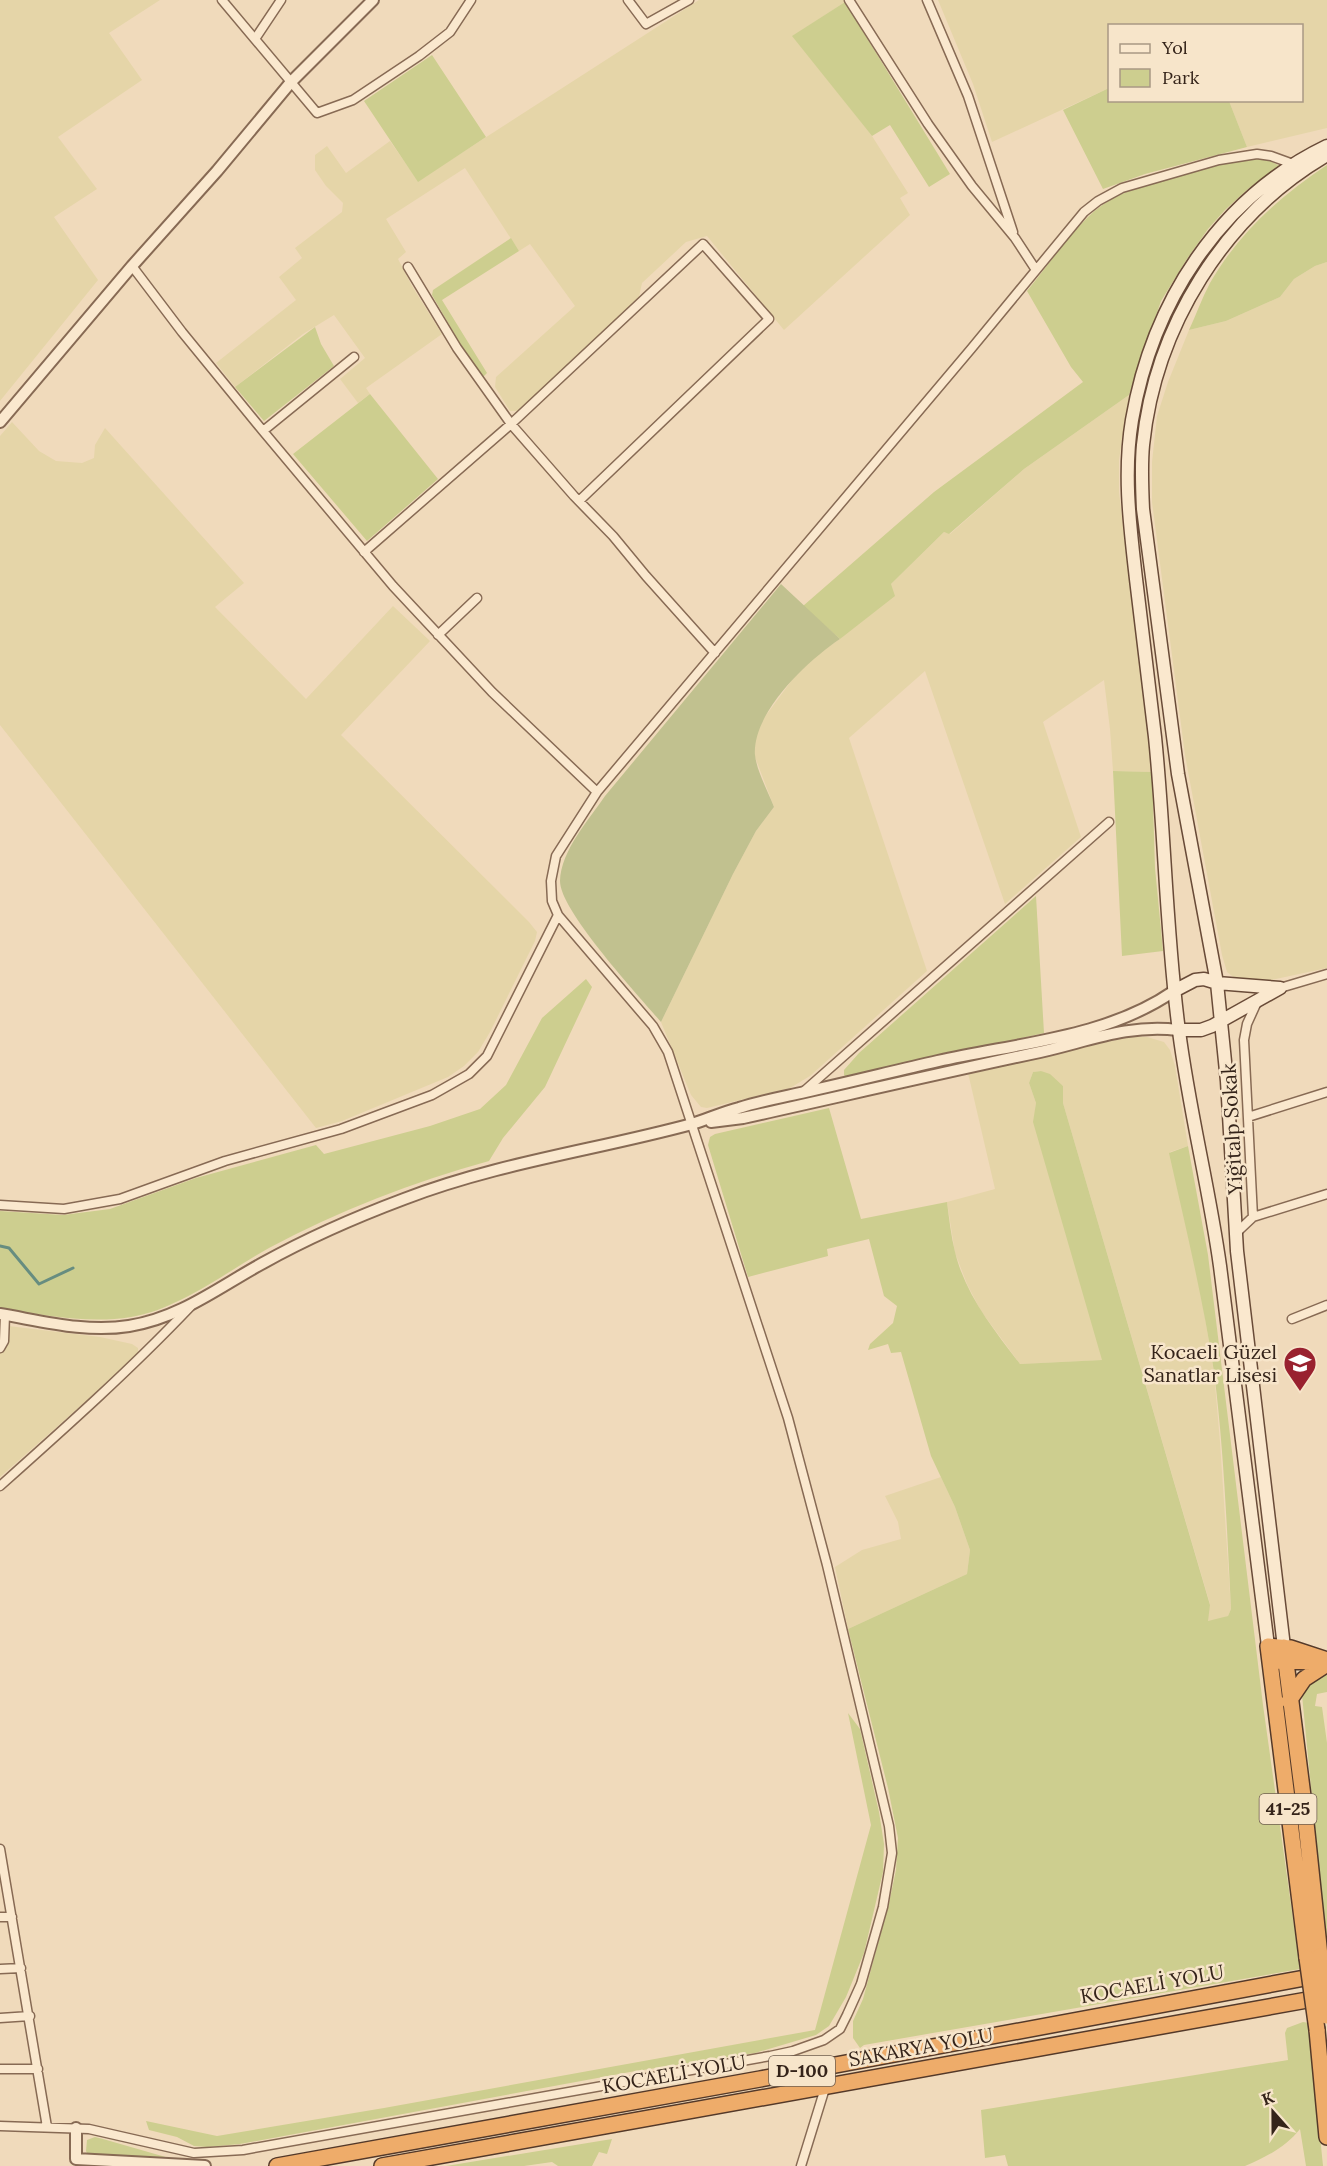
<svg xmlns="http://www.w3.org/2000/svg" width="1327" height="2166" viewBox="0 0 1327 2166" font-family="Lora,serif">
	<style>
		.farmland { fill: #e5d5a8 }
		.green { fill: #cdce8f }
		.cemetery { fill: #c1c18f }
		.lines { fill: none; stroke-linecap: round; stroke-linejoin: round }
		.stream { stroke: #678d80; stroke-width: 3 }
		.minor-casing { stroke: #876a54; stroke-width: 11 }
		.tertiary-casing { stroke: #876a54; stroke-width: 14 }
		.secondary-casing { stroke: #694b38; stroke-width: 15 }
		.trunk-casing { stroke: #543929; stroke-width: 18 }
		.minor { stroke: #fae8ce; stroke-width: 8 }
		.tertiary { stroke: #fae8ce; stroke-width: 10 }
		.secondary { stroke: #fae8ce; stroke-width: 12 }
		.trunk { stroke: #eeac6a; stroke-width: 15 }
		.trunk-bridge-casing { stroke: #543929; stroke-width: 18; stroke-linecap: butt }
		.trunk-bridge { stroke: #eeac6a; stroke-width: 15 }
		.labels { text-anchor: middle; stroke-width: 5; stroke-linejoin: round; paint-order: stroke }
		.shield { fill: #f7e5ca; stroke: #6f5e4f; stroke-width: 1.5 }
		.shield-label { font-size: 18px; font-weight: bold; fill: #35241a }
		.street-label { font-size: 20px; fill: #35241a; stroke: #f7e5ca }
		.poi-label { font-size: 20px; fill: #35241a; stroke: #f7e5ca; text-anchor: end }
	</style>
	<rect width="100%" height="100%" fill="#f0dabb"/>
	<path class="farmland" d="M 0,0 L 160,0 L 109,33 L 142,80 L 58,137 L 97,189 L 54,217 L 98,280 L 0,401 Z
		M 699,0 L 843,0 L 845,2 L 793,36 L 872,136 L 908,193 L 900,198 L 910,215 L 784,330 L 707,236 L 686,242 L 642,283 L 639,297 L 529,401 L 517,411 L 510,411 L 495,387 L 496,377 L 575,306 L 530,244 L 519,251 L 465,168 L 386,219 L 406,252 L 398,259 L 412,286 L 442,334 L 366,388 L 370,394 L 358,403 L 340,379 L 365,358 L 334,315 L 303,334 L 235,387 L 216,363 L 296,300 L 279,277 L 302,258 L 295,248 L 342,212 L 343,203 L 326,186 L 315,170 L 315,155 L 327,146 L 346,173 L 390,141 L 418,181 Z
		M 938,0 L 1327,0 L 1327,128 L 1247,147 L 1229,101 L 1302,100 L 1302,26 L 1110,26 L 1109,88 L 992,142 L 973,84 Z
		M 1327,262 L 1327,968 L 1262,982 L 1236,979 L 1227,972 L 1222,955 L 1185,755 L 1152,502 L 1152,462 L 1157,416 L 1168,382 L 1189,330 L 1226,321 L 1280,297 L 1294,279 L 1315,266 Z
		M 1129,395 L 1119,460 L 1119,492 L 1152,772 L 1113,771 L 1110,729 L 1104,680 L 1043,722 L 1081,837 L 1005,904 L 925,671 L 849,738 L 927,971 L 810,1076 L 790,1088 L 707,1108 L 701,1107 L 691,1095 L 661,1022 L 733,874 L 756,831 L 774,807 L 755,757 L 755,738 L 764,718 L 792,680 L 818,654 L 840,639 L 891,584 L 944,532 L 950,534 L 1024,469 Z
		M 12,422 L 39,451 L 56,461 L 82,463 L 94,458 L 95,445 L 105,428 L 244,583 L 215,607 L 306,699 L 393,606 L 430,641 L 341,735 L 529,922 L 537,932 L 535,941 L 490,1032 L 478,1052 L 464,1066 L 448,1077 L 342,1121 L 316,1128 L 0,725 L 0,436 Z
		M 1130,1037 L 1147,1037 L 1164,1042 L 1170,1050 L 1175,1066 L 1188,1146 L 1170,1152 L 1202,1299 L 1214,1373 L 1220,1442 L 1231,1609 L 1228,1616 L 1218,1620 L 1207,1621 L 1210,1604 L 1063,1103 L 1063,1086 L 1041,1071 L 1033,1072 L 1029,1083 L 1036,1103 L 1034,1122 L 1103,1360 L 1020,1364 L 981,1311 L 967,1284 L 955,1253 L 947,1202 L 995,1189 L 968,1073 Z
		M 0,1325 L 100,1337 L 132,1344 L 138,1348 L 138,1353 L 93,1395 L 0,1477 Z
		M 941,1477 L 955,1507 L 970,1550 L 967,1574 L 848,1629 L 835,1567 L 862,1550 L 901,1539 L 898,1522 L 885,1496 Z"/>
	<path class="green" d="M 845,2 L 950,174 L 929,187 L 890,125 L 872,136 L 792,36 Z
		M 432,55 L 486,137 L 418,182 L 364,101 Z
		M 1109,88 L 1110,100 L 1229,101 L 1247,147 L 1145,174 L 1103,189 L 1063,110 Z
		M 1258,158 L 1268,160 L 1280,166 L 1249,188 L 1225,210 L 1208,229 L 1187,259 L 1161,301 L 1129,395 L 1024,469 L 949,534 L 944,532 L 891,584 L 895,596 L 840,639 L 803,606 L 934,492 L 1083,382 L 1071,367 L 1027,291 C 1047,267 1065,239 1088,217 C 1122,182 1195,172 1241,160 Z
		M 1327,165 L 1327,262 L 1315,266 L 1294,279 L 1280,297 L 1226,321 L 1189,330 C 1196,315 1202,298 1210,283 C 1238,234 1280,196 1327,165 Z
		M 511,238 L 519,251 L 442,300 L 487,373 L 482,378 L 470,361 L 432,295 L 433,290 Z
		M 315,327 L 321,344 L 334,366 L 264,421 L 235,387 Z
		M 370,394 L 438,479 L 367,541 L 293,454 Z
		M 1113,771 L 1152,772 L 1155,868 L 1163,951 L 1122,956 Z
		M 1036,896 L 1044,1033 L 846,1077 L 844,1075 L 844,1070 L 859,1053 Z
		M 586,979 L 592,987 L 545,1087 L 503,1138 L 489,1161 C 413,1182 338,1211 269,1248 C 228,1271 177,1310 131,1317 C 88,1324 43,1315 0,1308 L 0,1211 L 63,1215 L 110,1209 L 196,1178 L 316,1145 L 324,1154 L 430,1126 L 480,1109 L 506,1085 L 542,1018 Z
		M 1041,1071 L 1050,1074 L 1063,1086 L 1063,1103 L 1210,1605 L 1208,1621 L 1228,1616 L 1231,1609 C 1227,1530 1224,1450 1214,1372 C 1203,1298 1185,1225 1169,1153 L 1188,1146 L 1208,1255 L 1263,1705 L 1300,1969 L 864,2045 L 860,2048 L 853,2038 L 853,2021 L 863,1999 L 889,1903 L 896,1870 L 898,1838 L 888,1788 L 848,1629 L 967,1574 L 970,1550 L 955,1507 L 931,1456 L 901,1352 L 891,1353 L 888,1344 L 868,1350 L 870,1344 L 893,1323 L 897,1306 L 884,1296 L 869,1239 L 827,1249 L 828,1256 L 748,1277 L 708,1145 L 710,1137 L 715,1134 L 829,1108 L 861,1219 L 947,1202 C 949,1218 951,1236 955,1252 C 965,1294 994,1330 1020,1364 L 1102,1360 L 1033,1122 L 1036,1103 L 1029,1083 L 1033,1072 Z
		M 1327,1673 L 1327,1692 L 1317,1694 L 1315,1706 L 1322,1707 L 1327,1743 L 1327,1951 L 1302,1695 L 1309,1681 Z
		M 848,1713 L 860,1729 L 879,1812 L 884,1844 L 883,1872 L 864,1953 L 846,1997 L 829,2026 L 816,2035 L 755,2053 L 630,2072 L 240,2144 L 207,2147 L 194,2146 L 177,2137 L 149,2130 L 146,2121 L 217,2136 L 384,2108 L 815,2030 L 871,1825 Z
		M 1303,2022 L 1309,2023 L 1323,2166 L 1306,2166 L 1300,2129 C 1286,2147 1266,2157 1245,2166 L 1008,2166 L 1005,2155 L 985,2158 L 981,2110 L 1288,2060 L 1285,2033 L 1287,2028 Z
		M 95,2137 L 103,2139 L 169,2158 L 88,2155 L 86,2151 L 87,2140 Z
		M 612,2139 L 607,2154 L 599,2152 L 592,2166 L 558,2166 L 552,2162 L 524,2166 L 446,2166 Z"/>
	<path class="cemetery" d="M 781,584 L 840,639 C 807,661 752,713 755,755 C 757,772 768,791 774,807 L 756,831 L 733,874 L 661,1022 C 639,996 560,911 560,881 C 561,850 589,820 605,796 Z"/>
	<g class="lines">
		<path class="stream" d="M 0,1246 L 9,1248 L 39,1284 L 73,1268"/>
		<defs>
			<path id="minor" d="M 222,0 L 317,113 L 353,100 L 419,56 L 450,32 L 471,0
				M 628,0 L 646,24 L 689,0
				M 849,0 L 928,124 L 972,186 L 1015,238 L 1036,270
				M 927,0 L 968,96 L 1013,232
				M 255,39 L 281,0
				M 132,266 L 182,332 L 263,431 L 393,586 L 492,692 L 597,792
				M 408,267 L 457,348 L 511,424 L 574,496 L 613,536 L 646,576 L 715,653
				M 263,431 L 354,357
				M 364,552 L 511,424 L 703,244 L 769,319 L 579,501
				M 438,635 L 477,598
				M 1280,988 L 1327,974
				M 1257,1002 L 1247,1024 L 1244,1040 L 1253,1217 L 1327,1194
				M 803,1092 L 1109,822
				M 1248,1117 L 1327,1092
				M 0,1205 L 64,1209 L 120,1199 L 225,1161 L 341,1129 L 432,1095 L 469,1074 L 487,1056 L 558,915
				M 1236,1233 L 1253,1217
				M 1292,1319 L 1327,1305
				M 0,1348 L 4,1341 L 5,1315
				M 0,1486 C 65,1428 130,1370 190,1307
				M 0,1849 L 47,2127
				M 0,1917 L 12,1917
				M 0,1969 L 21,1968
				M 0,2018 L 30,2016
				M 0,2069 L 38,2069
				M 0,2126 L 89,2129 L 194,2153 L 243,2150 L 770,2056 L 793,2051 L 824,2040 L 840,2029 L 847,2015 L 861,1984 L 883,1907 L 892,1853 L 889,1826 L 827,1565 L 788,1418 L 668,1052 L 653,1026 L 558,915 L 552,901 L 551,881 L 556,856 L 597,792 L 971,349 L 1084,212 L 1098,201 L 1122,188 L 1219,160 L 1257,154 L 1271,156 L 1293,164
				M 801,2166 L 826,2085"/>
			<path id="tertiary" d="M 0,422 L 132,266 L 217,171 L 291,82 L 373,0
				M 711,1122 L 743,1118 C 842,1096 941,1073 1040,1052 C 1089,1041 1128,1024 1178,1030
				M 0,1314 C 42,1321 86,1333 129,1326 C 180,1318 219,1287 263,1263 C 308,1238 356,1217 404,1199 C 497,1163 596,1150 692,1124 C 708,1119 723,1112 739,1108 C 761,1101 783,1097 805,1092 C 850,1082 894,1071 938,1061 C 1018,1043 1106,1038 1174,991
				M 76,2128 L 76,2159 L 205,2166"/>
			<path id="secondary" d="M 1174,991 L 1195,980 L 1204,979 L 1217,983 L 1280,988
				M 1178,1030 L 1201,1030 L 1212,1026 L 1280,988
				M 1268,1646 C 1251,1519 1237,1393 1220,1266 C 1209,1187 1189,1110 1179,1031 C 1166,934 1165,835 1155,737 C 1149,684 1142,632 1136,579 C 1130,526 1123,474 1132,420 C 1152,303 1219,198 1327,146
				M 1284,1647 L 1237,1251 L 1227,1081 L 1217,983 L 1178,774 L 1143,509 C 1142,488 1141,466 1143,445 C 1155,327 1224,215 1327,155"/>
			<path id="trunk" d="M 1284,1647 L 1304,1804 L 1320,1956
				M 1275,1661 L 1323,1662
				M 1289,1701 L 1304,1679 L 1327,1664
				M 1307,1958 L 1268,1646 L 1291,1648 L 1327,1660
				M 1317,2030 L 1327,2137
				M 277,2166 L 760,2079 L 1321,1975
				M 382,2166 L 1324,1997"/>
		</defs>
		<use href="#minor" class="minor-casing"/>
		<use href="#tertiary" class="tertiary-casing"/>
		<use href="#secondary" class="secondary-casing"/>
		<use href="#trunk" class="trunk-casing"/>
		<use href="#minor" class="minor"/>
		<use href="#tertiary" class="tertiary"/>
		<use href="#secondary" class="secondary"/>
		<use href="#trunk" class="trunk"/>
		<defs>
			<path id="trunk-bridge" d="M 1320,1956 L 1327,2016
				M 1307,1958 L 1317,2030"/>
		</defs>
		<use href="#trunk-bridge" class="trunk-bridge-casing"/>
		<use href="#trunk-bridge" class="trunk-bridge"/>
	</g>
	<defs>
		<symbol id="school-pin" viewBox="-11 -11 22 30"><path d="M0 17L-7.5 6A9.5 9.5 0 1 1 7.5 6Z" fill="#99212f" stroke="#f7e5ca"/><path d="M0-5L7-2L0 1L-7-2ZM-4 1L0 2.5L4 1V4Q0 6-4 4Z" fill="#fff"/></symbol>
	</defs>
	<g fill-rule="evenodd">
		<use href="#school-pin" x="1281" y="1344" width="38" height="52"/>
	</g>
	<g class="labels">
		<g class="shield">
			<rect x="1259.5" y="1794" width="57" height="30" rx="4.5"/>
			<rect x="769" y="2056" width="66" height="30" rx="4.5"/>
		</g>
		<g class="shield-label">
			<text x="1288" y="1815">41-25</text>
			<text x="802" y="2077">D-100</text>
		</g>
		<g class="street-label">
			<text transform="translate(1232 1129) rotate(-93)" y="7">Yiğitalp Sokak</text>
			<text transform="translate(1152 1984) rotate(-10)" y="7">KOCAELİ YOLU</text>
			<text transform="translate(921 2047) rotate(-10)" y="7">SAKARYA YOLU</text>
			<text transform="translate(674 2074) rotate(-10)" y="7">KOCAELİ YOLU</text>
		</g>
		<g class="poi-label">
			<text x="1277" y="1359">Kocaeli Güzel<tspan x="1277" dy="23">Sanatlar Lisesi</tspan></text>
		</g>
	</g>
	<rect x="1108" y="24" width="195" height="78" fill="#f7e5ca" stroke="#a99884" stroke-width="1.5"/>
	<rect x="1120" y="44" width="30" height="9" fill="#fae8ce" stroke="#a99884" stroke-width="1.5"/>
	<text x="1162" y="54" font-size="18" fill="#35241a">Yol</text>
	<rect x="1120" y="69" width="30" height="18" fill="#cdce8f" stroke="#a99884" stroke-width="1.5"/>
	<text x="1162" y="84" font-size="18" fill="#35241a">Park</text>
	<g transform="translate(1273 2112) rotate(339)" stroke="#f7e5ca" stroke-width="4.5" paint-order="stroke">
	<path d="M0-4.5L10 22L0 15L-10 22Z" fill="#35241a"/>
	<text y="-9" font-size="16" font-weight="bold" text-anchor="middle" fill="#35241a">K</text>
	</g>
</svg>
